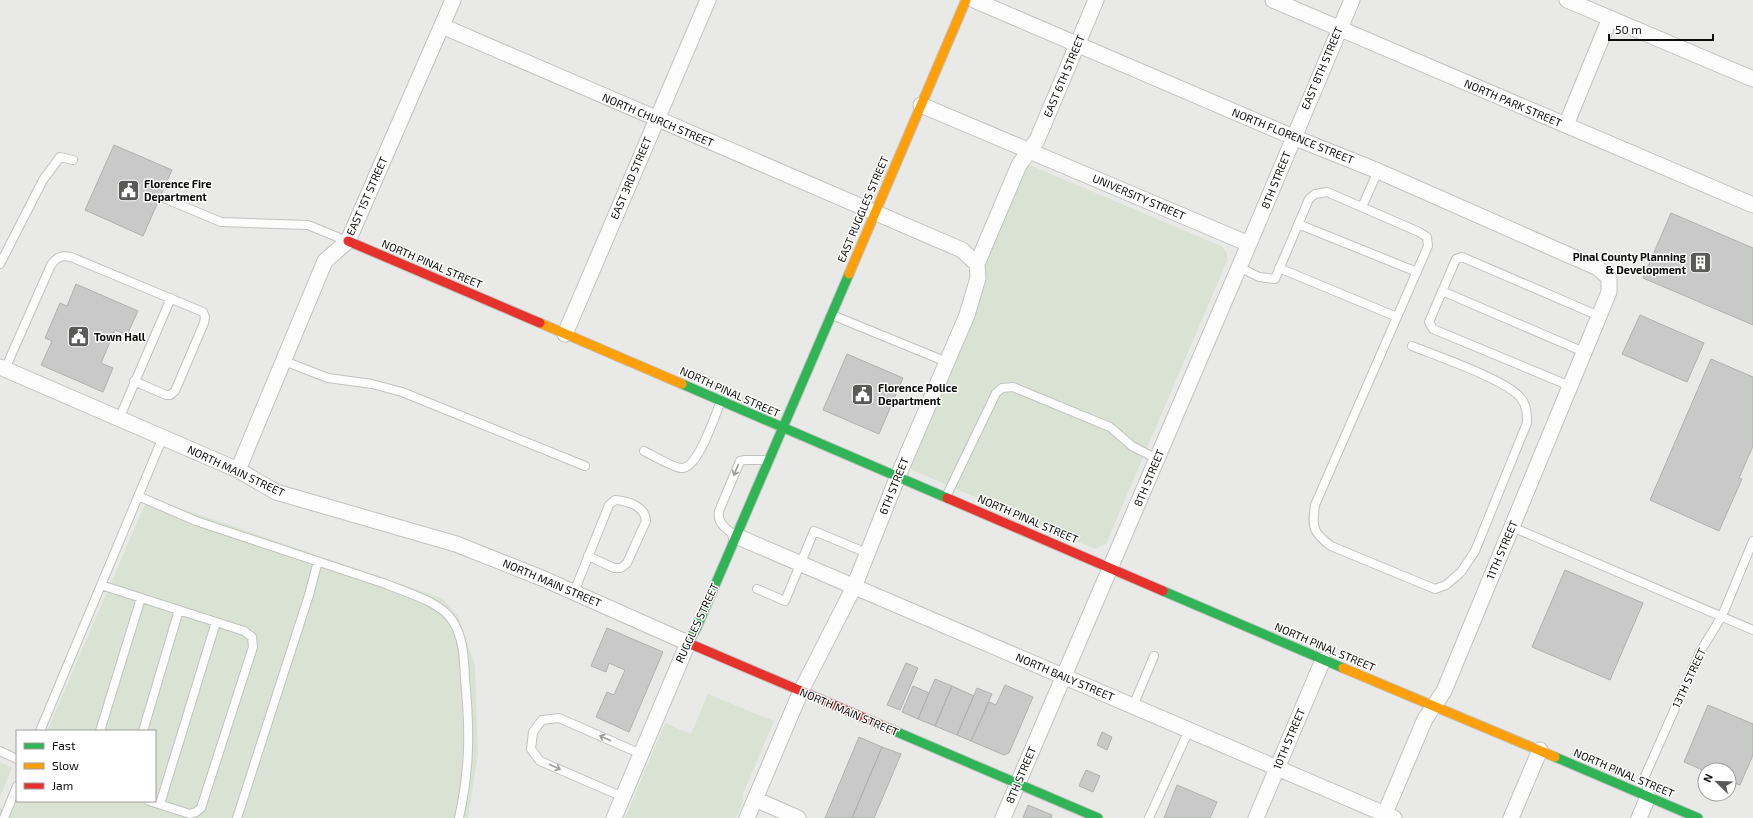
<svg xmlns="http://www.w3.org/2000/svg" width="1753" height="818" viewBox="0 0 1753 818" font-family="'Exo 2',sans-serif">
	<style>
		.green { fill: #dae3d3 }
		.building { fill: #c8c9c8; stroke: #afb0af }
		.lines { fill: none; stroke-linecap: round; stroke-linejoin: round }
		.lane-casing { stroke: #c1c2c0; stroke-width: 10 }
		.street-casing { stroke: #c1c2c0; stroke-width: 17 }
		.fast-casing { stroke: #c1c2c0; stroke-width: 11 }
		.slow-casing { stroke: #c1c2c0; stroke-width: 11 }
		.jam-casing { stroke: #c1c2c0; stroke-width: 11 }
		.lane { stroke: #fcfcfc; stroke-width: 8 }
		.street { stroke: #fcfcfc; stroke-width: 15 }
		.fast { stroke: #30b455; stroke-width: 9 }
		.slow { stroke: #ff9f0a; stroke-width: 9 }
		.jam { stroke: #e5322d; stroke-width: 9 }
		.oneway { stroke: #9c9c9c }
		.labels { text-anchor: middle; stroke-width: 3; stroke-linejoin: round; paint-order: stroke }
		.street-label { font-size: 11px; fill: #0c0c0b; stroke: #fff }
		.poi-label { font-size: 11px; font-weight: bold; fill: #0c0c0b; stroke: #fff; text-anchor: start }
	</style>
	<rect width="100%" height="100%" fill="#e9eae8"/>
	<path class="green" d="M 1025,163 L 1221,246 L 1227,253 L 1227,261 L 1106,544 L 1095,549 L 910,469 L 906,463 L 983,266 Z
		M 148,497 L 442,598 L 458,616 L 475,665 L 478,754 L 468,818 L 0,818 L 0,808 L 12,812 L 17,801 L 155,801 L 155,731 L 47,731 Z
		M 708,694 L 774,721 L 743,794 L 743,802 L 736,818 L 625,818 L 665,723 L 691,734 Z
		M 0,762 L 12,768 L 0,797 Z"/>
	<path class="building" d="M 114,145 L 172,170 L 143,236 L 85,210 Z
		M 1671,213 L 1753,248 L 1753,325 L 1643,278 Z
		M 76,284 L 138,311 L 127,335 L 115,330 L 101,363 L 113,368 L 103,392 L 41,365 L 52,341 L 45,338 L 60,303 L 67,306 Z
		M 1640,315 L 1704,343 L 1687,382 L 1622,354 Z
		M 847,354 L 903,378 L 879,434 L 823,410 Z
		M 1711,359 L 1753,377 L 1753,446 L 1739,478 L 1742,479 L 1719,531 L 1650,500 Z
		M 1565,570 L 1643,603 L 1610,680 L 1532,647 Z
		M 607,628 L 663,652 L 629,732 L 596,717 L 607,692 L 614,695 L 625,670 L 609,663 L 606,672 L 591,666 Z
		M 906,663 L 918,668 L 900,710 L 887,705 Z
		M 935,679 L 952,686 L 935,726 L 918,719 Z
		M 1005,685 L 1033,697 L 1009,753 L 1004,755 L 971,741 L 989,702 L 996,705 Z
		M 913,686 L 929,693 L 918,719 L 902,712 Z
		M 952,686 L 974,696 L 957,735 L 935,726 Z
		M 977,688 L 992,694 L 971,741 L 957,735 Z
		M 1708,705 L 1753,724 L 1753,755 L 1740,785 L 1729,781 L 1729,770 L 1705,771 L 1684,762 Z
		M 1102,732 L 1112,737 L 1107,750 L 1097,745 Z
		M 859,737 L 882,747 L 852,818 L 825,818 Z
		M 882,747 L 901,754 L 874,818 L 852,818 Z
		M 1086,770 L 1100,776 L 1093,792 L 1079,786 Z
		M 1177,785 L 1217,802 L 1210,818 L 1164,818 Z
		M 1028,805 L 1052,815 L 1051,818 L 1023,818 Z"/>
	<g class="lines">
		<defs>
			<path id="lane" d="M 166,199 L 221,222 L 308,225 L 347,241
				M 1362,207 L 1378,171
				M 1298,224 L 1417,272
				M 0,264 L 43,180 L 60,157 L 73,160
				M 1239,267 L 1259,277 L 1275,279 L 1309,199 L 1315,194 L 1327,192 L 1419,232 L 1427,237 L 1428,246 L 1315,505 C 1312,527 1312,532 1331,546 L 1435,589 L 1446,585 L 1461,572 L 1475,551 L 1527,423 C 1527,414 1527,405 1520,397 C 1504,379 1437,356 1412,346
				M 1279,268 L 1397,317
				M 1442,291 L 1584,352
				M 832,315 L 947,362
				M 284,361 L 328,378 L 372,384 L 402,392 L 585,466
				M 5,369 L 51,265 C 57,257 61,255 71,257 L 203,312 L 205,317 L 204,323 L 175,391 L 170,395 L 166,395 L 134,381
				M 1570,386 L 1433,329 L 1429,322 L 1456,259 L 1462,257 L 1599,316
				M 119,419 L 171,298
				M 644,451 C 654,456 672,467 681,468 C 698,470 715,415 721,401
				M 138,496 L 196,521 L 386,584 C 407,593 439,601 452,620 C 464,638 464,659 465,679 C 470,730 470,768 459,818
				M 946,497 L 996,393 L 1002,388 L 1013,387 L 1110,427 L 1132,446 L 1157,459
				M 1512,527 L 1753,630
				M 735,536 C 726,528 717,524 719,511 L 740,461 L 745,460 L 768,460
				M 101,585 L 244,631 L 252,637 L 253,647 L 201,808 L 196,812 L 190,814 L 149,801
				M 757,589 L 785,601 L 814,531 L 867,553
				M 574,592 L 609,505 L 615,500 C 628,501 645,506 646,521 L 627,563 L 621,568 L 614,568 L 588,556
				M 1133,706 L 1154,656
				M 40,731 L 163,437
				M 100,731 L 141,598
				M 143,731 L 179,610
				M 0,751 L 17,759
				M 1648,794 L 1645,776 L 1700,652 L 1722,616 L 1753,541
				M 623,797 L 540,761 L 531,749 L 533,732 L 542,720 L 559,718 L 641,754
				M 160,804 L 216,622
				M 4,818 L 17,786
				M 237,818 L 309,595 L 318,561
				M 1149,818 L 1189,730"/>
			<path id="street" d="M 974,0 L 1293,137 L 1378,171 L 1598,268 L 1609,278 L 1609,292 L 1444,691 L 1425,719 L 1383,818
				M 1273,0 L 1753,205
				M 1567,0 L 1753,79
				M 442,26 L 962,250 L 977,264
				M 921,105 L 1249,244
				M 1566,125 L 1610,18
				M 565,334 L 708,0
				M 0,367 L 238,470 L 276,492 L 456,544 L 544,579 L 688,643 L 614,818
				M 238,470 L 325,261 L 348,241 L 453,0
				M 736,536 L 1394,818
				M 755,799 L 798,818
				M 747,818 L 801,691 L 854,587 L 898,476 L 967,315 L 978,278 L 977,264 L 1019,165 L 1037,140 L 1096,0
				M 1003,818 L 1249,244 L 1352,0
				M 1256,818 L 1323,660
				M 1511,818 L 1540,750
				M 1639,818 L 1648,797"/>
			<path id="fast" d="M 682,384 L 947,498
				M 1163,591 L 1343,668
				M 693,645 L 688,643 L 697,627 L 849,274
				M 890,729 L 1098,818
				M 1555,757 L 1698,818"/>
			<path id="slow" d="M 849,274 L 966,0
				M 540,323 L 682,384
				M 1343,668 L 1555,757"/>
			<path id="jam" d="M 348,241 L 540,323
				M 947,498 L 1163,591
				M 693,645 L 890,729"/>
		</defs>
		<use href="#lane" class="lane-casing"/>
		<use href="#street" class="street-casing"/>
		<use href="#fast" class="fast-casing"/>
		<use href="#slow" class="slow-casing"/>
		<use href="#jam" class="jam-casing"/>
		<use href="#lane" class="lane"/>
		<use href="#street" class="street"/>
		<use href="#fast" class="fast"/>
		<use href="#slow" class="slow"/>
		<use href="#jam" class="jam"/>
	</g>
	<defs><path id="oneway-shaft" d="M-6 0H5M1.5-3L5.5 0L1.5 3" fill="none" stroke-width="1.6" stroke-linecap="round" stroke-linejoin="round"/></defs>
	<g class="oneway">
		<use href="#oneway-shaft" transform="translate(736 470) rotate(113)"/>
		<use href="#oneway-shaft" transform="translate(605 738) rotate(-156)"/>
		<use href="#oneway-shaft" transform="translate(555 767) rotate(24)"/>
	</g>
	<defs>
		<symbol id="civic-square" viewBox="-11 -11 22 22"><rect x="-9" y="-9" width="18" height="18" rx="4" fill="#595a58" stroke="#fff"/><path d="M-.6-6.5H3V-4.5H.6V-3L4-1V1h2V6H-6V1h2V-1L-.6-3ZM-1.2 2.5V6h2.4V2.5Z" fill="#fff"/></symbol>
		<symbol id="building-square" viewBox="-11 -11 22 22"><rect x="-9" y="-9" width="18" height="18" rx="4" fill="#595a58" stroke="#fff"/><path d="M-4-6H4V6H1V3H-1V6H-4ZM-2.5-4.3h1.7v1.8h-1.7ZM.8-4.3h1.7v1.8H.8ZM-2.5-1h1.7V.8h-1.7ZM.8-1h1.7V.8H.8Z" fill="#fff"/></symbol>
	</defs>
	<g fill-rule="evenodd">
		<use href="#civic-square" x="116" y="178" width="25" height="25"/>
		<use href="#building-square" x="1688" y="250" width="25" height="25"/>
		<use href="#civic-square" x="66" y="324" width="25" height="25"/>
		<use href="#civic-square" x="850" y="382" width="25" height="25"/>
	</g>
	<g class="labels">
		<g class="street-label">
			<text transform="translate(1322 68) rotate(-67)" y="4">EAST 8TH STREET</text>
			<text transform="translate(1064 76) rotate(-67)" y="4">EAST 6TH STREET</text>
			<text transform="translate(1513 103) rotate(23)" y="4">NORTH PARK STREET</text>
			<text transform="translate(658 120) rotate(23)" y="4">NORTH CHURCH STREET</text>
			<text transform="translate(1293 136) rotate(22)" y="4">NORTH FLORENCE STREET</text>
			<text transform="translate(631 178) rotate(-67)" y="4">EAST 3RD STREET</text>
			<text transform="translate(1276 180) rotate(-68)" y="4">8TH STREET</text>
			<text transform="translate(367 196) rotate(-66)" y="4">EAST 1ST STREET</text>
			<text transform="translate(1139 197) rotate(23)" y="4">UNIVERSITY STREET</text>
			<text transform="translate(863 209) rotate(-67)" y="4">EAST RUGGLES STREET</text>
			<text transform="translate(432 264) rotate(23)" y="4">NORTH PINAL STREET</text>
			<text transform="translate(730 392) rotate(24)" y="4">NORTH PINAL STREET</text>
			<text transform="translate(236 471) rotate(25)" y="4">NORTH MAIN STREET</text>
			<text transform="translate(1149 478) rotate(-67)" y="4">8TH STREET</text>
			<text transform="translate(894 486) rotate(-68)" y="4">6TH STREET</text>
			<text transform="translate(1028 519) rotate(23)" y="4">NORTH PINAL STREET</text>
			<text transform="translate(1502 550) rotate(-67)" y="4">11TH STREET</text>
			<text transform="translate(552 583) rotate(23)" y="4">NORTH MAIN STREET</text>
			<text transform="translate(697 623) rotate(-65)" y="4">RUGGLES STREET</text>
			<text transform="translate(1325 647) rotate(23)" y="4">NORTH PINAL STREET</text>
			<text transform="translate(1065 677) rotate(23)" y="4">NORTH BAILY STREET</text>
			<text transform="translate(1689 678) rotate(-65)" y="4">13TH STREET</text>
			<text transform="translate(849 712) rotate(23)" y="4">NORTH MAIN STREET</text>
			<text transform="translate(1289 739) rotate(-67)" y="4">10TH STREET</text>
			<text transform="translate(1624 773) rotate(23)" y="4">NORTH PINAL STREET</text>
			<text transform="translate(1021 775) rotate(-67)" y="4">8TH STREET</text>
		</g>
		<g class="poi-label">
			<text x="144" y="188">Florence Fire<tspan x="144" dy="13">Department</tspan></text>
			<text x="1686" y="261" text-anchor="end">Pinal County Planning<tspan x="1686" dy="13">&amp; Development</tspan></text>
			<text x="94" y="341">Town Hall</text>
			<text x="878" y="392">Florence Police<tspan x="878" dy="13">Department</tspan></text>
		</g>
	</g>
	<rect x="16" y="730" width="140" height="72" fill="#ffffff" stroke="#9e9e9d"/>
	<rect x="24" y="743" width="20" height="6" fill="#30b455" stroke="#9e9e9d"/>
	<text x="52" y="750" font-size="12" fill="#0c0c0b">Fast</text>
	<rect x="24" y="763" width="20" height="6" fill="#ff9f0a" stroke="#9e9e9d"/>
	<text x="52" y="770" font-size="12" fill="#0c0c0b">Slow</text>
	<rect x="24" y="783" width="20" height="6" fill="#e5322d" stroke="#9e9e9d"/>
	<text x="52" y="790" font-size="12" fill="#0c0c0b">Jam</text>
	<g transform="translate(1717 782) rotate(293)"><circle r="19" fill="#ffffff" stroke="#9e9e9d"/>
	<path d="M0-3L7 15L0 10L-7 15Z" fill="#595a58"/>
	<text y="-6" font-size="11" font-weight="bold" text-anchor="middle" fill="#0c0c0b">N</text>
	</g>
	<path d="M1609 34v6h104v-6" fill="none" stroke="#0c0c0b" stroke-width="2"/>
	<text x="1615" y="34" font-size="12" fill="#0c0c0b" stroke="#ffffff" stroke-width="3" paint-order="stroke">50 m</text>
</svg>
